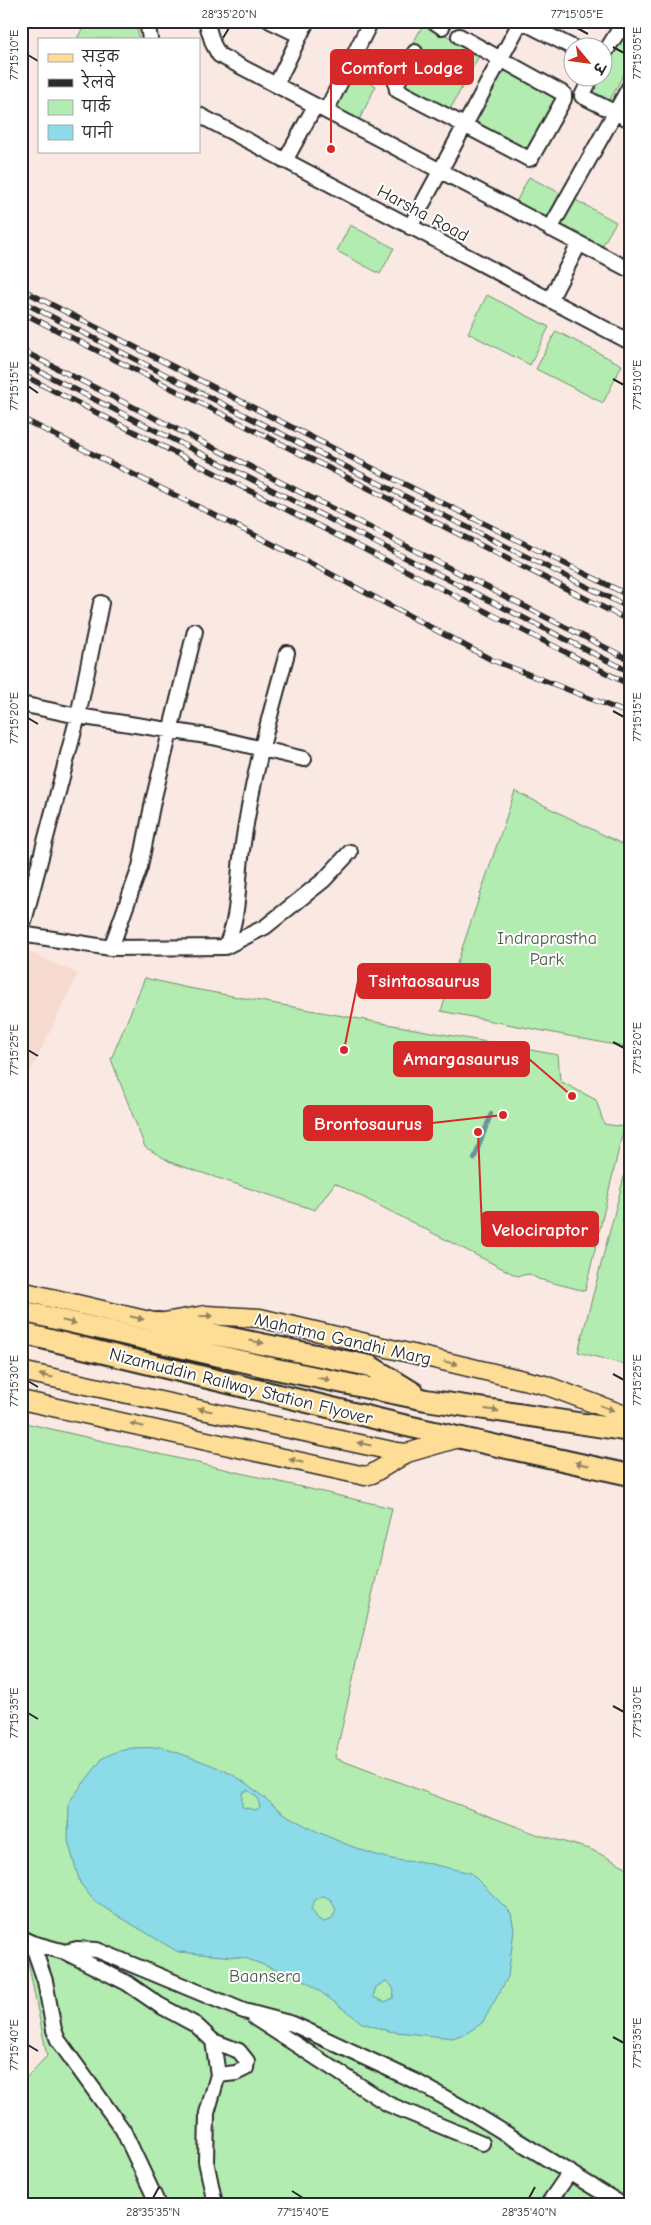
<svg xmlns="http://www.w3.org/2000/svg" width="651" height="2225" viewBox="0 0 651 2225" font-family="'Comic Neue','Playpen Sans Deva',sans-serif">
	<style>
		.built { fill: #f6dacf }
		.green { fill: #b3ecb0; stroke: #6f8c6e }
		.water { fill: #8bdbe9; stroke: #65959d; fill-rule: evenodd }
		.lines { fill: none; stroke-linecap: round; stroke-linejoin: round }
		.stream { stroke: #65959d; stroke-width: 4.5 }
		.minor-casing { stroke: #2b2b2b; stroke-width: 18 }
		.major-casing { stroke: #2b2b2b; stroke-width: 21 }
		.highway-casing { stroke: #2b2b2b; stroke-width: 24 }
		.minor { stroke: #fff; stroke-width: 14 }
		.major { stroke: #fedd96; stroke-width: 18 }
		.highway { stroke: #fedd96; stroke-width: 20 }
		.rail-casing { stroke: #2b2b2b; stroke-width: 5.5 }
		.rail { stroke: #fff; stroke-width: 4; stroke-dasharray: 11; stroke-linecap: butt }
		.oneway { fill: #948460 }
		.ticks { fill: none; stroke: #2b2b2b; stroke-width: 2 }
		.labels { text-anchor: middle; stroke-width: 4; stroke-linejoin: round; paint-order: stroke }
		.street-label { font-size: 18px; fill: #2b2b2b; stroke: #fff }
		.park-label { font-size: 18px; fill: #4d5b4c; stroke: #fff }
		.leader { fill: none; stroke: #d62828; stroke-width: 2 }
		.callout-dot { fill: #d62828; stroke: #fff; stroke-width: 2 }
		.callout { fill: #d62828; stroke: #d62828; stroke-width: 2 }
		.callout-label { font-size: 19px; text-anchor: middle; font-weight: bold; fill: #fff }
		.neatline { fill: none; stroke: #2b2b2b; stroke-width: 2 }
		.ticks-label { font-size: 12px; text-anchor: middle; fill: #2b2b2b }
	</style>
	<rect width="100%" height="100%" fill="#fae9e3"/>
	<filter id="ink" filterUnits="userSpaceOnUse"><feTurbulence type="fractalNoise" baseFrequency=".02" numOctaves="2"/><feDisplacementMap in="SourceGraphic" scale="10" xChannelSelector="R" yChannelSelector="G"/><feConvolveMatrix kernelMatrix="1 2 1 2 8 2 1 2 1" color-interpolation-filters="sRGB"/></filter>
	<g filter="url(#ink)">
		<path class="built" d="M 21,948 L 78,974 L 21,1091 Z"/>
		<path class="green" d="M 86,21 L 136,21 L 139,39 L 77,39 Z
			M 424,23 L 480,54 L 447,115 L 390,85 Z
			M 622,35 L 630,39 L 630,62 L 610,100 L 592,91 L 599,78 L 604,78 L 604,69 Z
			M 505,64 L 561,94 L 528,156 L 471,125 Z
			M 350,73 L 376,86 L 359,120 L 333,106 Z
			M 529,177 L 560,193 L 547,218 L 516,202 Z
			M 572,198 L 616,222 L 601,248 L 557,225 Z
			M 350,225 L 394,248 L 380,274 L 337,251 Z
			M 487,295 L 549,327 L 530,365 L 468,333 Z
			M 556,331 L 622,365 L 603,403 L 536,369 Z
			M 515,791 L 630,848 L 630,1048 L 441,1011 Z
			M 145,978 L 183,987 L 558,1055 L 560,1081 L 596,1100 L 604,1124 L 624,1127 L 585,1291 L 538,1279 L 530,1274 L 517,1276 L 335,1183 L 315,1210 L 172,1163 L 145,1147 L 111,1059 Z
			M 630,1154 L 630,1366 L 578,1352 Z
			M 21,1422 L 392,1508 L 335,1758 L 539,1835 L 590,1849 L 630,1869 L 630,2204 L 21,2204 L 21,2083 L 47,2056 L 25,1947 L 21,1945 Z"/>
		<path class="water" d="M 162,1747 C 185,1756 211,1763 233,1775 C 251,1785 266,1800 282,1812 C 308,1830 388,1866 418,1861 L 471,1873 L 511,1913 L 514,1930 L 508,1977 L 483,2022 L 467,2033 L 452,2038 L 388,2031 L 362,2023 L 306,1981 L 245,1958 L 178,1952 L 95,1902 L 80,1883 L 68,1841 L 69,1802 L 103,1758 L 115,1752 L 132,1748 ZM 247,1790 L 257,1797 L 260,1807 L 256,1810 L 242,1807 L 242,1793 ZM 324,1896 L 331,1900 L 336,1910 L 332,1919 L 324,1922 L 318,1919 L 311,1908 L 315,1900 ZM 386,1981 C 393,1986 395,1990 393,1998 L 385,2002 L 373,1997 L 376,1987 Z"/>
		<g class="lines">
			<path class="stream" d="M 474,1159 L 491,1114"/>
			<defs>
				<path id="minor" d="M 147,21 L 150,39
					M 206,21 L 213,44 L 219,55 L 276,85
					M 270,21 L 299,35
					M 307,21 L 276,85 L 630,270
					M 433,21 L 442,27
					M 521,21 L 574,48
					M 415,52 L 396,85 L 397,90 L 529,159 L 531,158 L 564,99 L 564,94 L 459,36
					M 604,54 L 619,30 L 630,32
					M 591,78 L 582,96 L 630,120
					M 326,111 L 371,21
					M 199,115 L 630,342
					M 285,161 L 315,106
					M 410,227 L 521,21
					M 550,229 L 630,86
					M 550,300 L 579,244
					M 21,704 L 78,716 L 213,737 L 304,759
					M 21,933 L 78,716 L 101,603
					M 21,934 L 111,948 L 225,947 L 265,927 L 324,880 L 350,852
					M 225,947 C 240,918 237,882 242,850 C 251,783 269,718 287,653
					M 111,948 L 140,867 L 153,801 L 195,631
					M 21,1938 L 32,1943 L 65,1952 L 77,1949 L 97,1950 L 244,2011 L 293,2024 L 417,2082 L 474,2114 L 621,2204
					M 32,1943 L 45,1981 L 54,2030 L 58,2040 L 123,2130 L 156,2200 L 156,2204
					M 65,1952 L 127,1983 L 159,2005 L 196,2025 L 213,2041 L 218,2075 L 207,2113 L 206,2161 L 215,2204
					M 255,2018 L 388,2104 L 482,2143
					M 213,2041 L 239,2051 L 247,2061 L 246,2068 L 236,2073 L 218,2075
					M 548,2204 L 570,2172"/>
				<path id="major" d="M 21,1291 L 158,1323 L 205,1315 L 260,1318 L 545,1385 L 630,1417
					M 21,1371 L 397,1452 L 407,1453 L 462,1437
					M 21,1400 L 365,1476 L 372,1474 L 407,1453"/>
				<path id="highway" d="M 21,1311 L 276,1369 L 426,1400 L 630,1431
					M 158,1323 L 370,1366 L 414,1393
					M 21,1333 L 407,1426 L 630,1475"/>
			</defs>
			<use href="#minor" class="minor-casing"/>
			<use href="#major" class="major-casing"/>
			<use href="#highway" class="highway-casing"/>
			<use href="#minor" class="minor"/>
			<use href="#major" class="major"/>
			<use href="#highway" class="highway"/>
			<defs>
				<path id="rail" d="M 21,289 L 366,465 L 630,596
					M 21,301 L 362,475 L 630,608
					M 21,312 L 630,621
					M 21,350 L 630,660
					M 21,362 L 630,672
					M 21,374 L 630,685
					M 21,418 L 312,564 L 492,660 L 630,714"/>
			</defs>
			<use href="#rail" class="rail-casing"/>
			<use href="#rail" class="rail"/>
		</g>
		<defs><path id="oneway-solid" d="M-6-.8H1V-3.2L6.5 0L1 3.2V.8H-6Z" transform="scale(1.25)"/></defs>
		<g class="oneway">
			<use href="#oneway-solid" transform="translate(206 1316) rotate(-2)"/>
			<use href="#oneway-solid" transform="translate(137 1318) rotate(13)"/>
			<use href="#oneway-solid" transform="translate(69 1322) rotate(13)"/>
			<use href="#oneway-solid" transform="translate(257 1342) rotate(11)"/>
			<use href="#oneway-solid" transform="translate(451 1363) rotate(13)"/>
			<use href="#oneway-solid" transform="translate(46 1376) rotate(-168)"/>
			<use href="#oneway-solid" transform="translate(324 1379) rotate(12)"/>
			<use href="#oneway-solid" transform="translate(607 1408) rotate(20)"/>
			<use href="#oneway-solid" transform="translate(205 1410) rotate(-168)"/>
			<use href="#oneway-solid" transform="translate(492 1410) rotate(8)"/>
			<use href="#oneway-solid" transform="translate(137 1425) rotate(-167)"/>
			<use href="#oneway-solid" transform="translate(364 1444) rotate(-168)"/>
			<use href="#oneway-solid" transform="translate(296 1461) rotate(-167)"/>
			<use href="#oneway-solid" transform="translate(582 1464) rotate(-167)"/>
		</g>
	</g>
	<path class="ticks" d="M 577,28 L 588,34M 223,38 L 229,28M 613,47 L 624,53M 28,55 L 38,61M 613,379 L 624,385M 28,386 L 38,393M 613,711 L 624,717M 28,718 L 38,724M 613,1042 L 624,1048M 28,1050 L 38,1056M 613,1374 L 624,1380M 28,1381 L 38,1387M 613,1706 L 624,1712M 28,1713 L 38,1719M 613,2037 L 624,2043M 28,2045 L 38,2051M 292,2191 L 303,2198M 153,2198 L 159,2187M 529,2198 L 535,2187"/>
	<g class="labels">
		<g class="street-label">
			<text transform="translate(423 213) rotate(28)" y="6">Harsha Road</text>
			<text transform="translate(343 1339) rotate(13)" y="6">Mahatma Gandhi Marg</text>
			<text transform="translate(241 1386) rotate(14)" y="6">Nizamuddin Railway Station Flyover</text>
		</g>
		<g class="park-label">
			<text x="547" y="944">Indraprastha<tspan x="547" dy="21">Park</tspan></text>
			<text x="265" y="1982">Baansera</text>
		</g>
	</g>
	<path class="leader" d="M331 149L331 67M344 1050L358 981M572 1096L529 1059M503 1115L432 1123M478 1132L482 1229"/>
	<g class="callout-dot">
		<circle cx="331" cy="149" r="5"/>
		<circle cx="344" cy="1050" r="5"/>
		<circle cx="572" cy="1096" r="5"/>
		<circle cx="503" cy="1115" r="5"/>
		<circle cx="478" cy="1132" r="5"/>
	</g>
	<g class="callout">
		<rect x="331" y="50" width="142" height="34" rx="5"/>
		<rect x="358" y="964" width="132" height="34" rx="5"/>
		<rect x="394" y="1042" width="135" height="34" rx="5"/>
		<rect x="304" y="1106" width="128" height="34" rx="5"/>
		<rect x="482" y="1212" width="116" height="34" rx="5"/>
	</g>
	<g class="callout-label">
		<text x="402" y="74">Comfort Lodge</text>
		<text x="424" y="987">Tsintaosaurus</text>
		<text x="461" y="1065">Amargasaurus</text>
		<text x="368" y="1130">Brontosaurus</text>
		<text x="540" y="1236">Velociraptor</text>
	</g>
	<rect width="651" height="2225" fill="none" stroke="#fff" stroke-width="55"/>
	<rect x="38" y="38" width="162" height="115" fill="#ffffff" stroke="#aaaaaa"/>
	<rect x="48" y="54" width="25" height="8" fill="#fedd96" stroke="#aaaaaa"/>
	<text x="82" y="62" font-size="15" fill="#2b2b2b">सड़क</text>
	<rect x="48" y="79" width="25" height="8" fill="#2b2b2b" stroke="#aaaaaa"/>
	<text x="82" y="88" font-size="15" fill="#2b2b2b">रेलवे</text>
	<rect x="48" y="100" width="25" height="15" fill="#b3ecb0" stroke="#aaaaaa"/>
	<text x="82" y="112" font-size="15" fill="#2b2b2b">पार्क</text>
	<rect x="48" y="125" width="25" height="15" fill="#8bdbe9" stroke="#aaaaaa"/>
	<text x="82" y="138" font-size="15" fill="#2b2b2b">पानी</text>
	<g transform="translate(588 62) rotate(119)"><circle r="24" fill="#ffffff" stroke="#aaaaaa"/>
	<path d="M0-4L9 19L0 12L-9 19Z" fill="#c8321e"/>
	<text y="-8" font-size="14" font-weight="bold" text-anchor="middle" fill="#2b2b2b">उ</text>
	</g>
	<rect x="28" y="28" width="596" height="2170" class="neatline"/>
	<g class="ticks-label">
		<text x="229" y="18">28°35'20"N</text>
		<text x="577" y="18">77°15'05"E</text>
		<text transform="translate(637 53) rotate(-90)" y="4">77°15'05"E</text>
		<text transform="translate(14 55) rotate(-90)" y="4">77°15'10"E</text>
		<text transform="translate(637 385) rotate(-90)" y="4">77°15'10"E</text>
		<text transform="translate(14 386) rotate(-90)" y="4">77°15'15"E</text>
		<text transform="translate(637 717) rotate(-90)" y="4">77°15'15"E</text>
		<text transform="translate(14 718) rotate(-90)" y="4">77°15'20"E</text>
		<text transform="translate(637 1048) rotate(-90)" y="4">77°15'20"E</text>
		<text transform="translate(14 1050) rotate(-90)" y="4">77°15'25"E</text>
		<text transform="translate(637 1380) rotate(-90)" y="4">77°15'25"E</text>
		<text transform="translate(14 1381) rotate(-90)" y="4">77°15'30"E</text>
		<text transform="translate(637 1712) rotate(-90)" y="4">77°15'30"E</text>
		<text transform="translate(14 1713) rotate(-90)" y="4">77°15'35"E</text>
		<text transform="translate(637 2043) rotate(-90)" y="4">77°15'35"E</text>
		<text transform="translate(14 2045) rotate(-90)" y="4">77°15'40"E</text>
		<text x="153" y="2216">28°35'35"N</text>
		<text x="303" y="2216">77°15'40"E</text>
		<text x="529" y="2216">28°35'40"N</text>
	</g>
</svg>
